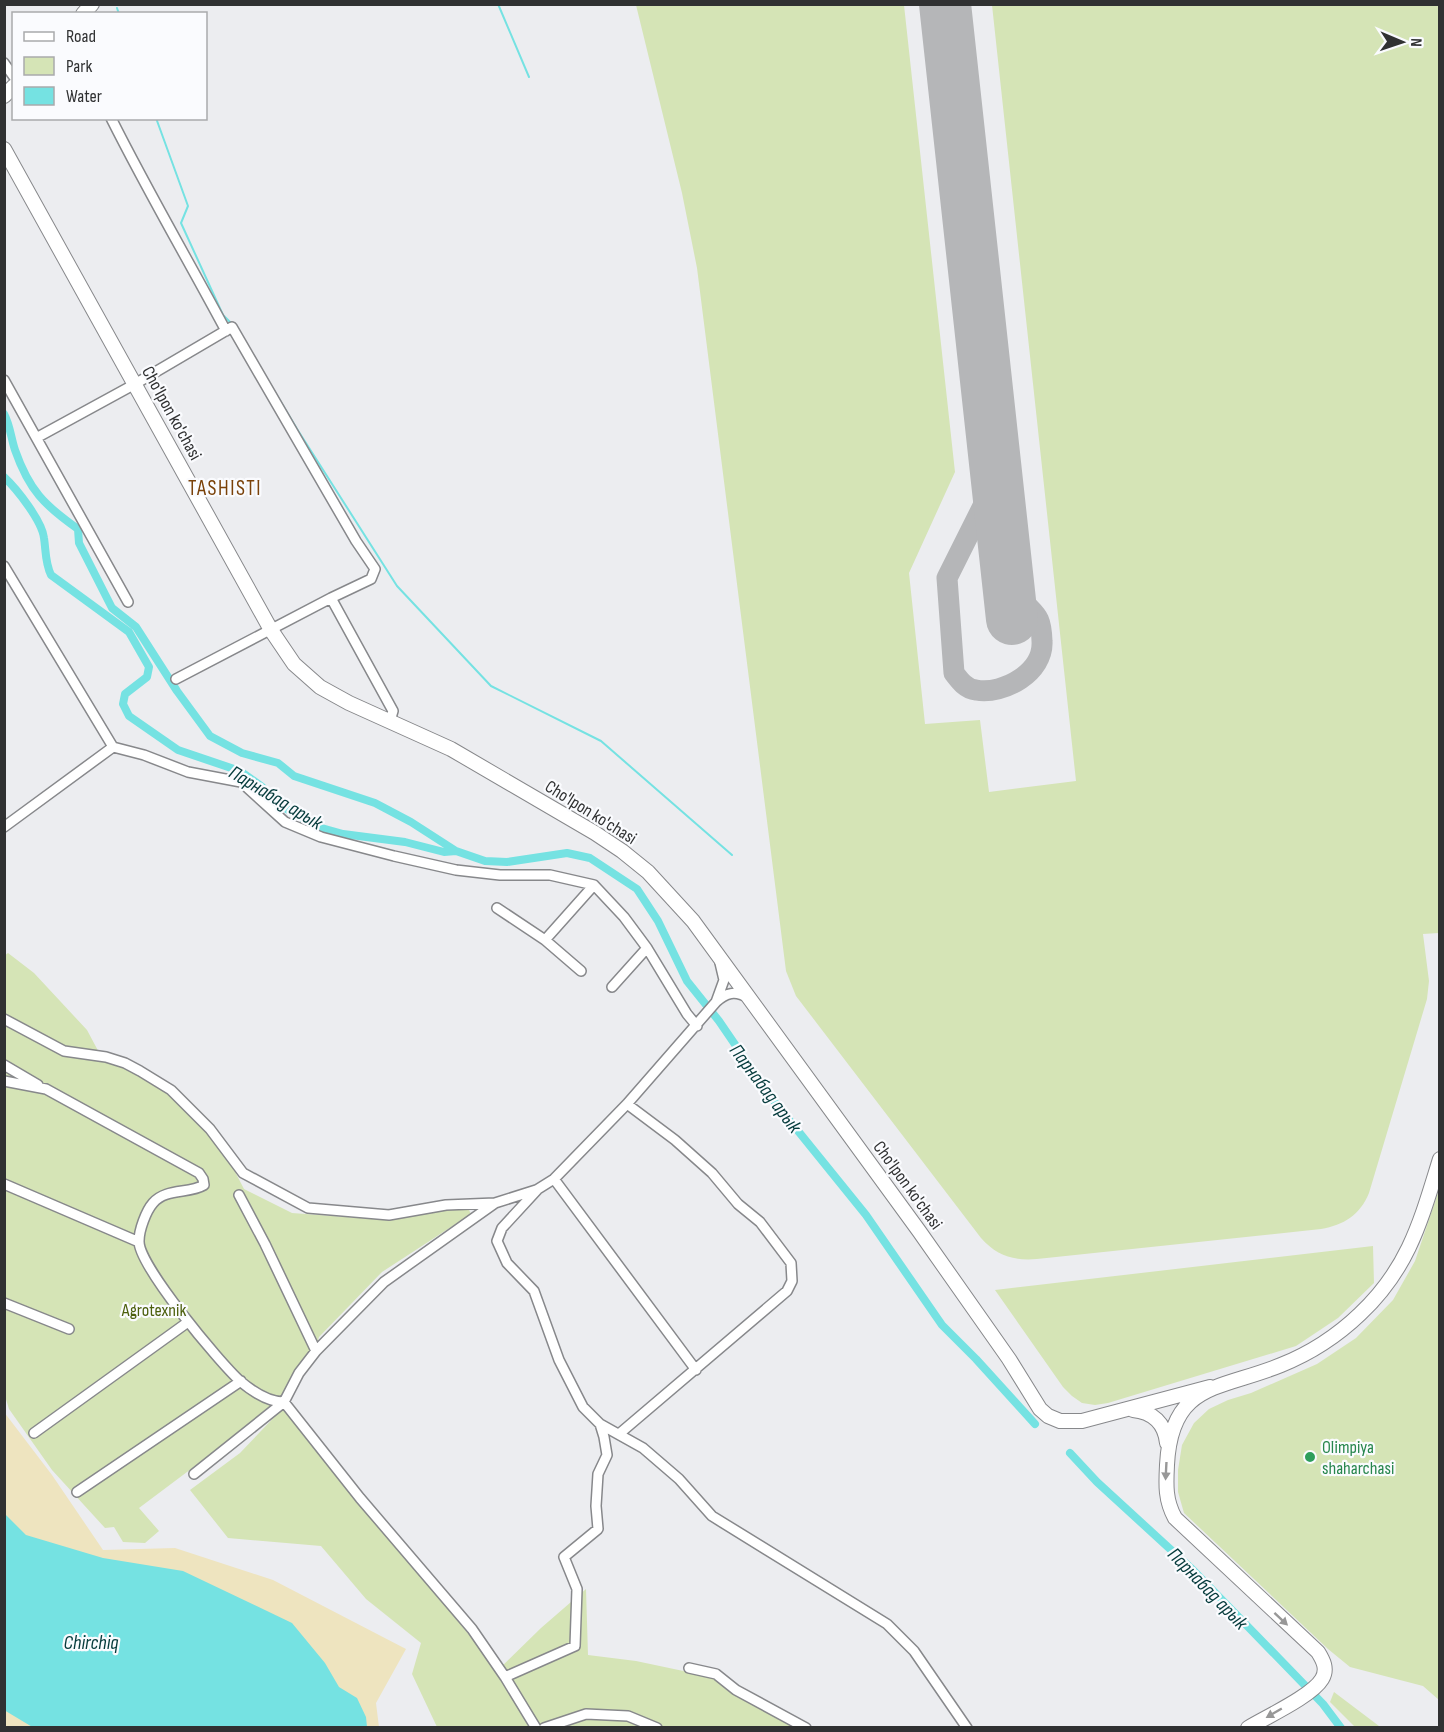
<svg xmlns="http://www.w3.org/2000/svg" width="1444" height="1732" viewBox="0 0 1444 1732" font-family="'Sofia Sans Condensed',sans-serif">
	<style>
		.green { fill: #d5e4b6 }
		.sand { fill: #eee4bf }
		.water { fill: #75e2e2 }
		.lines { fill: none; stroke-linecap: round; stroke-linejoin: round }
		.stream { stroke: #75e2e2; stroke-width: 2 }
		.canal { stroke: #75e2e2; stroke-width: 8 }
		.taxiway { stroke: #b5b6b8; stroke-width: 21 }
		.runway { stroke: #b5b6b8; stroke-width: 52 }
		.street-casing { stroke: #87888b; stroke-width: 12 }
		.secondary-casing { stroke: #87888b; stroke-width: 16 }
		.street { stroke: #fff; stroke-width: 9 }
		.secondary { stroke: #fff; stroke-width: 14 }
		.oneway { fill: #989898 }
		.leisure-dot { fill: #2e9e5b; stroke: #fafbfe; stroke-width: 2 }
		.labels { text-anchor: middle; stroke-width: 4.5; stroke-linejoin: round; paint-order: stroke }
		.street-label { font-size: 18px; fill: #303132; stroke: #fafbfe }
		.park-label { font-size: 18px; fill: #4c5f0d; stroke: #fafbfe }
		.leisure-label { font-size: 18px; fill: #27864d; stroke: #fafbfe; text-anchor: start }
		.water-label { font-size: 20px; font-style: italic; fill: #053b3c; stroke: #fafbfe }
		.quarter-label { font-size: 21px; letter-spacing: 1.5px; fill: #7a420a; stroke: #fafbfe }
	</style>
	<rect width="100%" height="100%" fill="#ecedf0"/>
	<path class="green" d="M 636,5 L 904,5 L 955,472 L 909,573 L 925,724 L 980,720 L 989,792 L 1076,781 L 992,5 L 1439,5 L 1439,933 L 1423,934 L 1429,981 L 1427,999 L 1369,1193 C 1360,1215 1344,1225 1321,1229 L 1037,1259 C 1014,1261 997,1256 981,1238 L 796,996 L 786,971 L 697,268 L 682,193 Z
		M 8,953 L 34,973 L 87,1030 L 103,1060 L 131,1070 L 167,1093 L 201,1125 L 229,1160 L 244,1189 L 292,1213 L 373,1219 L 467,1206 L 471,1214 L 382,1272 L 319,1337 L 314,1353 L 271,1409 L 139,1508 L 159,1531 L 145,1543 L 123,1542 L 114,1527 L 105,1528 L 52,1470 L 9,1409 L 5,1396 L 4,956 Z
		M 1439,1190 L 1440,1700 L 1439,1700 L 1423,1686 L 1350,1667 L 1328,1649 L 1184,1513 L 1178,1492 L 1178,1470 L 1182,1445 L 1194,1423 L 1209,1409 L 1228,1400 L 1251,1393 L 1317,1364 L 1356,1338 L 1393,1300 L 1415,1261 Z
		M 1373,1246 L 1374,1283 L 1338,1318 L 1296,1346 L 1108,1403 L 1095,1405 L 1082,1403 L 1072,1396 L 1063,1387 L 995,1290 Z
		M 283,1408 L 498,1670 L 541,1628 L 586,1589 L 588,1655 L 636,1661 L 726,1680 L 804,1727 L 437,1727 L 412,1674 L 421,1643 L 366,1599 L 321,1546 L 228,1538 L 190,1490 L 240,1453 Z
		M 1334,1692 L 1379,1726 L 1382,1727 L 1355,1727 L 1330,1702 Z"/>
	<path class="sand" d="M 4,1412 L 52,1475 L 103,1550 L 175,1548 L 273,1580 L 406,1649 L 376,1703 L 379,1727 L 5,1727 Z"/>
	<path class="water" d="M 5,1514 L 26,1535 L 103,1558 L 183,1571 L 292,1623 L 325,1663 L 339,1687 L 357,1698 L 366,1717 L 367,1727 L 34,1728 L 4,1710 Z"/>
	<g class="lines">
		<path class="stream" d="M 498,4 L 529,77
			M 117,8 L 119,14
			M 156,118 L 188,206 L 181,223 L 223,315 L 232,324
			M 267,379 L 297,429 L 397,586 L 491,686 L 601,741 L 732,855"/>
		<path class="canal" d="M 4,414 C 10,425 11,438 15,450 C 29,490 44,505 78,529 L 79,543 L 112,608 L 136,627 L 177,691 L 210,736 L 242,753 L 278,763 L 294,776 L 375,803 L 411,822 L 456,851
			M 4,477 C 17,489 42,521 44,538 C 46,551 45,563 51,575 L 129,632 L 149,667 L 147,677 L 125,694 L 123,704 L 129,716 L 178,750 L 240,771 L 261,786 L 285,808 L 318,827 L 343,834 L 405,842 L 444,852 L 456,851 L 485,861 L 507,862 L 567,853 L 590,858 L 637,889 L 658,921 L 687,981 L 719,1021 L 773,1100 L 866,1215 L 942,1325 L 976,1359 L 1035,1424
			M 1070,1453 L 1097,1482 L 1193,1570 L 1323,1704 L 1341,1728"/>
		<path class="taxiway" d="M 995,467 L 994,483 L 990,492 L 947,578 L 954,673 C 960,681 966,689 976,690 C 1004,695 1044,672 1042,641 C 1041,613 1035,616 1019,597 C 1013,590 1010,581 1007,573"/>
		<path class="runway" d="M 945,4 L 1012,619"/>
		<defs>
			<path id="street" d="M 4,63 L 14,77
				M 111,118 C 147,190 188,260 226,331
				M 4,380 L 128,602
				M 38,437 L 135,384 L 232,327 L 356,541 L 375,569 L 371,579 L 331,598 L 176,679
				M 4,566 L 113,747 L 144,755 L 188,772 L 241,782 L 285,822 L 321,837 L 394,856 L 456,870 L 500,875 L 550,875 L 594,885 L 624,917 L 647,948 L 687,1014 L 697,1026
				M 331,598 L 393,711 L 390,721
				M 4,827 L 113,747
				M 497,908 L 545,940 L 581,971
				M 545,940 L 594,885
				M 720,963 L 724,980 L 716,1002 C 726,993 735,990 748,998
				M 612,987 L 647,948
				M 716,1002 L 627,1104 L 554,1179 L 538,1189 L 502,1228 L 497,1241 L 507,1263 L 534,1291 L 559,1360 L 583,1407 L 600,1424 L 643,1448 L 679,1479 L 712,1516 L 887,1624 L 914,1651 L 967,1728
				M 4,1019 L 64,1051 L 106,1057 L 125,1063 L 140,1071 L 171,1090 L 210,1129 L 243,1173 L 308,1208 L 389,1215 L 446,1205 L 495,1203
				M 4,1065 L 38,1085
				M 4,1081 L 46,1089 L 199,1173 L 203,1179 L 204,1185 C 189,1194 166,1188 153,1203 C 146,1211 139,1230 139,1241 C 138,1265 220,1363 240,1381 C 253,1392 268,1402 284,1402 L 360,1498 L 472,1629 L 505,1677 L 536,1728
				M 554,1179 L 696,1370
				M 4,1184 L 139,1242
				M 239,1195 L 265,1244 L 316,1351
				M 4,1303 L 69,1329
				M 34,1433 L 188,1322
				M 619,1434 L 787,1291 L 792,1281 L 791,1263 L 760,1222 L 738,1204 L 712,1173 L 675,1140 L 627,1104
				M 194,1474 L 284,1402 L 299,1373 L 316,1351 L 384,1282 L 495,1203 L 536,1190
				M 77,1492 L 241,1381
				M 689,1668 L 716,1674 L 736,1690 L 806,1728
				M 505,1677 L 575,1646 L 577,1589 L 564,1557 L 598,1529 L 596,1506 L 598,1474 L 607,1455 L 604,1437 L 600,1424
				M 544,1728 L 586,1714 L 628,1716 L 657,1728"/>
			<path id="secondary" d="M 83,14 L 92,4
				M 4,96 L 14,86
				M 4,149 L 271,630 L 294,664 L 320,687 L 349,703 L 451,749 L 595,833 L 622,851 L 648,872 L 693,921 L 919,1231 L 1009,1359 L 1040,1409 L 1048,1416 L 1060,1421 L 1082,1421 L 1210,1387
				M 1133,1410 C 1153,1412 1165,1423 1167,1443
				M 1248,1728 C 1266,1717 1312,1696 1322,1679 C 1328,1669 1323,1660 1318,1652 L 1175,1518 C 1165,1500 1166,1484 1167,1465 C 1171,1382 1220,1390 1281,1365 C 1311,1353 1337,1336 1360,1314 C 1409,1268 1421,1220 1440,1159"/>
		</defs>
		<use href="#street" class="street-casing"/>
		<use href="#secondary" class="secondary-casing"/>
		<use href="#street" class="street"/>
		<use href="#secondary" class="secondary"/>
	</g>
	<defs><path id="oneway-solid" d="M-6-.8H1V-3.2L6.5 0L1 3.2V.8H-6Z" transform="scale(1.5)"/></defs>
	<g class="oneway">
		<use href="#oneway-solid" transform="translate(1166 1471) rotate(93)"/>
		<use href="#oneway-solid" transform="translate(1281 1619) rotate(43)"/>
		<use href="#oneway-solid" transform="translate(1274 1713) rotate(150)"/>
	</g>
	<circle class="leisure-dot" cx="1310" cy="1457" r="6"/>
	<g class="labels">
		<g class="street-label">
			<text transform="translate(172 413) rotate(61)" y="6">Cho'lpon ko'chasi</text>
			<text transform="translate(591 812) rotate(32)" y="6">Cho'lpon ko'chasi</text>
			<text transform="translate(908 1185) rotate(54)" y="6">Cho'lpon ko'chasi</text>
		</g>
		<g class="park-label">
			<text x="154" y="1316">Agrotexnik</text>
		</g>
		<g class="leisure-label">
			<text x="1322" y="1453">Olimpiya<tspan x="1322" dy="21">shaharchasi</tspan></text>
		</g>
		<g class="water-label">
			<text transform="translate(276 797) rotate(31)" y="7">Парнабад арык</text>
			<text transform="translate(766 1088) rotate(53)" y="7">Парнабад арык</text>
			<text transform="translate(1208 1588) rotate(46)" y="7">Парнабад арык</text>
			<text x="91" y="1649">Chirchiq</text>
		</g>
		<g class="quarter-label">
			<text x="225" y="495">TASHISTI</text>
		</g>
	</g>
	<rect width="1444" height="1732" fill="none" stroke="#303132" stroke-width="12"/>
	<rect x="12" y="12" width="195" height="108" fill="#fafbfe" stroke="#a9aaac" stroke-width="1.5"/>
	<rect x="24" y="32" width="30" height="9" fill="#ffffff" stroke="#a9aaac" stroke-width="1.5"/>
	<text x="66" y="42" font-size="18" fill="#303132">Road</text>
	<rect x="24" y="57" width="30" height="18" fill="#d5e4b6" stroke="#a9aaac" stroke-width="1.5"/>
	<text x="66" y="72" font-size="18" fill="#303132">Park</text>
	<rect x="24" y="87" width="30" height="18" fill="#75e2e2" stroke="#a9aaac" stroke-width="1.5"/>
	<text x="66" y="102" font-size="18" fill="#303132">Water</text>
	<g transform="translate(1402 42) rotate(92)" stroke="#fafbfe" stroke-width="4.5" paint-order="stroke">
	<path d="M0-4.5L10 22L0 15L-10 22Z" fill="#303132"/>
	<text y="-9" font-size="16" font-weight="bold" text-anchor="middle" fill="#303132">N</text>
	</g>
</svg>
